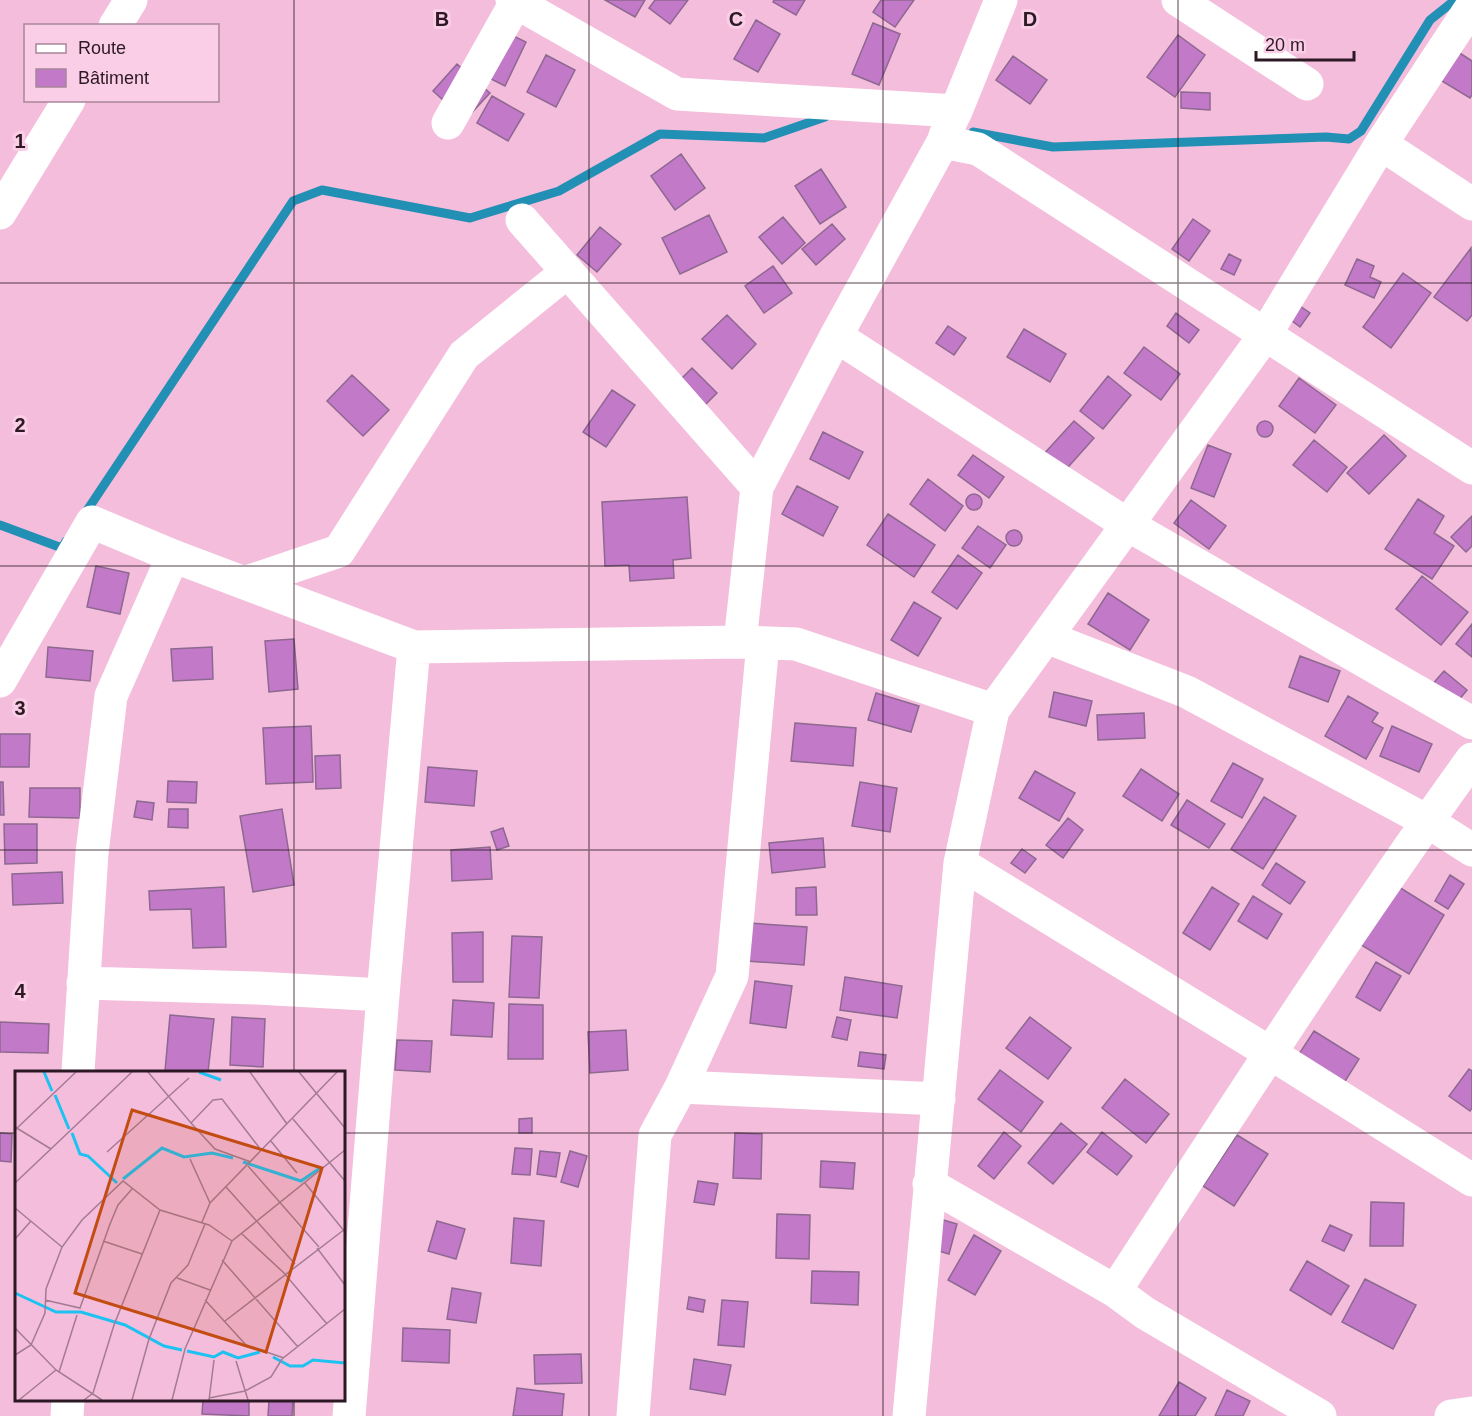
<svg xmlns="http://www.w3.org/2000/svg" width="1472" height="1416" viewBox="0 0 1472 1416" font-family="Helvetica,sans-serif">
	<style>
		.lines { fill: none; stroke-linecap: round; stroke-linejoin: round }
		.stream { stroke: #228fb4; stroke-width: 9 }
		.building { fill: #c279c8; stroke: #8d6890; stroke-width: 1.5 }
		.minor { stroke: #fff; stroke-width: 33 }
		.grid { fill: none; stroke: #2c1924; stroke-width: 1.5; stroke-opacity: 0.55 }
		.inset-river { fill: none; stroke: #1dc2f1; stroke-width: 3 }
		.inset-road { fill: none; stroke: #a47b92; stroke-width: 1.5 }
		.view { fill: #c24c11; fill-opacity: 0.15; stroke: #c24c11; stroke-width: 3 }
		.inset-edge { fill: none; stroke: #2c1924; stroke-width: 3 }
		.grid-label { font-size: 20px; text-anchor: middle; font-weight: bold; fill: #2c1924; stroke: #fbcee7; stroke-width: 6; stroke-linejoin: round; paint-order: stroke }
	</style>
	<rect width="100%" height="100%" fill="#f4bddc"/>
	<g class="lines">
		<path class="stream" d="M 973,132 L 1053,147 L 1326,137 L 1349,139 L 1361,131 L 1430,20 L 1455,0
			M 84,515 L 293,201 L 322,190 L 470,218 L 559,191 L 660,134 L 764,138 L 825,117
			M 0,525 L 62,548 L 66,541"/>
	</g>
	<path class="building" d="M 605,0 L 645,0 L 635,17 Z
		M 655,0 L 688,0 L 670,24 L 649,8 Z
		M 774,0 L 805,0 L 796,15 L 773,2 Z
		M 881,0 L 914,0 L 895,27 L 873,12 Z
		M 756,20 L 780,34 L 758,72 L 734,59 Z
		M 873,23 L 900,34 L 879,85 L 852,74 Z
		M 503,31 L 526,42 L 505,86 L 481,74 Z
		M 1178,35 L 1205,55 L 1175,97 L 1147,77 Z
		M 1455,50 L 1472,61 L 1472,95 L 1470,98 L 1437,78 Z
		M 546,55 L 575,70 L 556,107 L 527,92 Z
		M 1013,56 L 1047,80 L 1030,104 L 996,80 Z
		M 457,64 L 490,93 L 465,120 L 433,91 Z
		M 1181,92 L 1210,93 L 1210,110 L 1181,108 Z
		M 492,96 L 524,114 L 508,141 L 477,123 Z
		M 681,154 L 705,188 L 675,210 L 651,176 Z
		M 821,169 L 846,207 L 820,224 L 795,186 Z
		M 709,215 L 727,252 L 680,274 L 662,238 Z
		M 783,217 L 805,243 L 782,264 L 759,237 Z
		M 1193,219 L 1210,231 L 1189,261 L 1172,249 Z
		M 832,224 L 845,239 L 816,265 L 802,249 Z
		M 600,227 L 621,244 L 597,272 L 577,255 Z
		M 1471,248 L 1472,315 L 1467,321 L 1434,297 Z
		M 1229,254 L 1241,260 L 1234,275 L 1221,269 Z
		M 1357,259 L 1374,266 L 1370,277 L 1381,282 L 1374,298 L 1345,285 Z
		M 773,266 L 792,293 L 764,313 L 745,286 Z
		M 1403,273 L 1431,293 L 1391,348 L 1363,327 Z
		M 1297,304 L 1310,313 L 1300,327 L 1287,317 Z
		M 1176,313 L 1199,330 L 1189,343 L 1167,326 Z
		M 727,315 L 756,344 L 732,369 L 702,339 Z
		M 948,326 L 966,338 L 954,355 L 936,343 Z
		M 1024,329 L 1066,354 L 1050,382 L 1007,357 Z
		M 1144,347 L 1180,374 L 1161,400 L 1124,373 Z
		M 692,368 L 717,393 L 704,406 L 678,382 Z
		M 352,375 L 389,410 L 363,436 L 327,401 Z
		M 1108,376 L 1131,395 L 1103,429 L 1080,411 Z
		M 1299,378 L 1336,405 L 1315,433 L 1279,406 Z
		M 612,390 L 635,405 L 606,447 L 583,432 Z
		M 1074,421 L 1094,438 L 1062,474 L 1042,456 Z
		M1257 429a8 8 0 1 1 16 0a8 8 0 1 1-16 0Z
		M 823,432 L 863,452 L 849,479 L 810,459 Z
		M 1384,435 L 1406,456 L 1369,494 L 1347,473 Z
		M 1314,440 L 1347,467 L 1327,492 L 1293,465 Z
		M 1208,445 L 1231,454 L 1214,497 L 1191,488 Z
		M 973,455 L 1004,477 L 989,498 L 958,475 Z
		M 928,479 L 963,506 L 945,531 L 910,504 Z
		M 797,486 L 838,507 L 823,536 L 782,514 Z
		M966 502a8 8 0 1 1 16 0a8 8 0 1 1-16 0Z
		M 687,497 L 691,558 L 673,560 L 674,578 L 630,581 L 629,565 L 605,566 L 602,502 Z
		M 1418,499 L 1444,516 L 1434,533 L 1454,546 L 1432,579 L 1385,549 Z
		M 1191,500 L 1226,526 L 1209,549 L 1174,523 Z
		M 888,514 L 935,545 L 914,577 L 867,545 Z
		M 1472,516 L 1472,546 L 1466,552 L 1451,537 Z
		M 978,526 L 1006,545 L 990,568 L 962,548 Z
		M1006 538a8 8 0 1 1 16 0a8 8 0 1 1-16 0Z
		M 958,555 L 982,573 L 957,609 L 932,592 Z
		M 96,566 L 129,573 L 120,614 L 87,607 Z
		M 1422,576 L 1468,612 L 1441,645 L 1396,609 Z
		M 1108,593 L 1149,620 L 1130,650 L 1088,624 Z
		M 914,602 L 941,618 L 918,656 L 891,640 Z
		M 1472,624 L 1472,657 L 1456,644 Z
		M 294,639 L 298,689 L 269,692 L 265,641 Z
		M 48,647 L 93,651 L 90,681 L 46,677 Z
		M 212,647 L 213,679 L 173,681 L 171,649 Z
		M 1300,656 L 1340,671 L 1328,702 L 1289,687 Z
		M 1444,671 L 1467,690 L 1454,706 L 1430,687 Z
		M 1054,692 L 1092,701 L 1086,726 L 1049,717 Z
		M 876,693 L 919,706 L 911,732 L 868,720 Z
		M 1348,696 L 1378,713 L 1372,722 L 1383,728 L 1366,759 L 1325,736 Z
		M 1144,713 L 1145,738 L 1098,740 L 1097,715 Z
		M 795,723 L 856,728 L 853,766 L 791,761 Z
		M 311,726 L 313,782 L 266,784 L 263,728 Z
		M 1392,726 L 1432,744 L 1419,772 L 1380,756 Z
		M 0,734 L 30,734 L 29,767 L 0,767 Z
		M 340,755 L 341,788 L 316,789 L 315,756 Z
		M 1233,763 L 1263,779 L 1242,818 L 1211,801 Z
		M 428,767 L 477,771 L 474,806 L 425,802 Z
		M 1141,769 L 1179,794 L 1162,821 L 1123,796 Z
		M 1035,771 L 1075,793 L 1059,821 L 1019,798 Z
		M 168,781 L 197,782 L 196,803 L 167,802 Z
		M 0,782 L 3,782 L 4,815 L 0,815 Z
		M 860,782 L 897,788 L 890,832 L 852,826 Z
		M 30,788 L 80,788 L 80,818 L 29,817 Z
		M 1264,797 L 1296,816 L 1263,869 L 1231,849 Z
		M 1187,800 L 1225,824 L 1209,848 L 1171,825 Z
		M 137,801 L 154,803 L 152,820 L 134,817 Z
		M 169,809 L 188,809 L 188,828 L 168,827 Z
		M 282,809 L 294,885 L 253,892 L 240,816 Z
		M 1068,818 L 1083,830 L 1063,858 L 1046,845 Z
		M 4,824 L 37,824 L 37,863 L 5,864 Z
		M 503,828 L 509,846 L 497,850 L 491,832 Z
		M 823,838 L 825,867 L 772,873 L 769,843 Z
		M 490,847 L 492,879 L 452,881 L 451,850 Z
		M 1022,849 L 1036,859 L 1025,873 L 1011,863 Z
		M 1276,863 L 1305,882 L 1290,904 L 1262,885 Z
		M 62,872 L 63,903 L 13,905 L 12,874 Z
		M 1450,875 L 1464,884 L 1448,909 L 1435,901 Z
		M 1394,884 L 1444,915 L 1409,974 L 1358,943 Z
		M 224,887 L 226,947 L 193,948 L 191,909 L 150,910 L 149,891 Z
		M 816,887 L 817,915 L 796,915 L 796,888 Z
		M 1212,887 L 1239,904 L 1210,950 L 1183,933 Z
		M 1253,896 L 1282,914 L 1267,939 L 1238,921 Z
		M 749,923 L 807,927 L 804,965 L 746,961 Z
		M 483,932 L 483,982 L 453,982 L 452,933 Z
		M 512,936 L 542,937 L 539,998 L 509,997 Z
		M 1376,962 L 1401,976 L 1380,1011 L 1356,997 Z
		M 845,977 L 902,986 L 897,1018 L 840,1010 Z
		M 755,981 L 792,986 L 786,1028 L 750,1023 Z
		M 453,1000 L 494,1003 L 492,1037 L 451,1035 Z
		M 509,1004 L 543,1005 L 543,1059 L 508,1059 Z
		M 170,1015 L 214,1019 L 208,1072 L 165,1071 Z
		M 232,1017 L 265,1019 L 263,1067 L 230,1065 Z
		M 837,1017 L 851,1020 L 847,1040 L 832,1037 Z
		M 1030,1017 L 1071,1048 L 1048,1079 L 1006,1048 Z
		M 0,1022 L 49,1024 L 48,1053 L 0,1052 Z
		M 626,1030 L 628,1070 L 590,1073 L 588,1032 Z
		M 1314,1031 L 1359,1059 L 1344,1083 L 1299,1054 Z
		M 397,1040 L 432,1041 L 430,1072 L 395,1070 Z
		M 860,1052 L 886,1055 L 884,1069 L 858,1066 Z
		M 1469,1069 L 1472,1071 L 1472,1108 L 1470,1111 L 1449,1096 Z
		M 1000,1070 L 1043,1102 L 1021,1132 L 978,1099 Z
		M 1125,1079 L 1169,1114 L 1146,1143 L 1102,1108 Z
		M 532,1118 L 532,1133 L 519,1133 L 519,1119 Z
		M 1061,1123 L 1087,1144 L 1053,1184 L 1028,1163 Z
		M 1004,1132 L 1021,1146 L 994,1179 L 978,1166 Z
		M 1102,1132 L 1132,1156 L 1117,1175 L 1087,1152 Z
		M 0,1133 L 12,1134 L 11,1162 L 0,1161 Z
		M 735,1133 L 762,1134 L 761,1179 L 733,1178 Z
		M 1237,1135 L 1268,1154 L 1234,1206 L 1203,1186 Z
		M 515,1148 L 532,1149 L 530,1175 L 512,1174 Z
		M 540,1151 L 560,1153 L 556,1177 L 537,1174 Z
		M 570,1151 L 587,1156 L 578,1187 L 561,1182 Z
		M 821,1161 L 855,1163 L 853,1189 L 820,1187 Z
		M 698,1181 L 718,1184 L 714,1205 L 694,1202 Z
		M 1371,1202 L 1404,1203 L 1403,1246 L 1370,1246 Z
		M 777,1214 L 810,1215 L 809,1259 L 776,1258 Z
		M 933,1217 L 957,1224 L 949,1254 L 925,1247 Z
		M 514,1218 L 544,1221 L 541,1266 L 511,1263 Z
		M 437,1221 L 465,1229 L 456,1259 L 428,1251 Z
		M 1330,1225 L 1352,1235 L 1344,1251 L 1322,1241 Z
		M 974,1235 L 1001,1251 L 975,1295 L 948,1280 Z
		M 1307,1261 L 1349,1286 L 1331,1315 L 1290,1290 Z
		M 812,1271 L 859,1272 L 858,1305 L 811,1303 Z
		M 1365,1279 L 1416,1305 L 1393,1349 L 1342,1322 Z
		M 452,1288 L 481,1293 L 476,1323 L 447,1319 Z
		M 689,1297 L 705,1300 L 703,1312 L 687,1309 Z
		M 722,1300 L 748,1302 L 744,1347 L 718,1345 Z
		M 403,1328 L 450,1330 L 449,1363 L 402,1361 Z
		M 581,1354 L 582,1383 L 535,1384 L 534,1355 Z
		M 694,1359 L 731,1365 L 725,1395 L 690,1389 Z
		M 1179,1382 L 1206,1398 L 1195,1416 L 1159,1416 Z
		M 517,1388 L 564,1394 L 562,1416 L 513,1416 Z
		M 1227,1390 L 1250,1401 L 1243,1416 L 1215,1416 Z
		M 203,1400 L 249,1400 L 249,1416 L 202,1414 Z
		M 269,1400 L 293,1400 L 292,1416 L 268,1416 Z"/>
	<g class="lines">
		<path class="minor" d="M 512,0 L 677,94 L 956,111
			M 1178,0 L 1307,84
			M 115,26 L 131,0
			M 448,123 L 516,2
			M 943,142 L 978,149 L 1472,468
			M 1381,144 L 1472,204
			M 0,213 L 69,100
			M 522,220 L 757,487
			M 836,336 L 1128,525 L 1472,723
			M 244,583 L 339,551 L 464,355 L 567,272
			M 1046,637 L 1187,692 L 1427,821 L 1472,850
			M 740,642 L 757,487 L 836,336 L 943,142 L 948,127 L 956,111 L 1001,0
			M 0,681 L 92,522 L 173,556 L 414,647 L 740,642 L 796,644 L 993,710
			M 960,863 L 1270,1053 L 1472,1180
			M 83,983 L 257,988 L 383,995
			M 78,1072 L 92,853 L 111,696 L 173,556
			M 681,1087 L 939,1099
			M 929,1184 L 1115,1291 L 1145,1313 L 1320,1416
			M 1115,1291 C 1231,1113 1347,932 1472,759
			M 67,1416 L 68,1400
			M 349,1416 L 383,995 L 414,647
			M 633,1416 L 655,1135 L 681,1087 L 732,976 L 763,643
			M 909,1416 L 960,863 L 993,710 L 1265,335 L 1381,144 L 1472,6
			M 1451,1416 L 1472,1413"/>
	</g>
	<path class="grid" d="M 294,0 L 294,1072M 589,0 L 589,1416M 883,0 L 883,1416M 1178,0 L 1178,1416M 0,283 L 1472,283M 0,566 L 1472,566M 0,850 L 1472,850M 0,1133 L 16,1133M 344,1133 L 1472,1133M 294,1400 L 294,1416"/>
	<g transform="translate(15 1071)">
		<rect width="330" height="330" fill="#f4bddc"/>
		<path class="inset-river" d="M 29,1 L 37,20M 184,1 L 206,9M 40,24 L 54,58M 57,62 L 65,83 L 73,85 L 102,112M 228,91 L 286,110 L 305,97M 108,108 L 147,77 L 169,86 L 197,82 L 218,87M 0,222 L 41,241 L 66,241 L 110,254 L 149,275 L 167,279M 172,280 L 199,286 L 208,281 L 223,287 L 245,281M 258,286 L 275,295 L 288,295 L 298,289 L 330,292"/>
		<path class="inset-road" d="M 133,1 L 176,52 L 198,29 L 207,28 L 246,79M 235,1 L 272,53M 284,1 L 330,57M 278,48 L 330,110M 176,52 L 200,78 L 236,91M 0,56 L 36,78M 0,59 L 61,1M 255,69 L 282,102M 92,81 L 174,7M 175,88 L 195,132M 233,95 L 304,176M 0,112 L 117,1M 290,112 L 330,161M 211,116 L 280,193M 0,137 L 47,176M 187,151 L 195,132 L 322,1M 227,163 L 269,202 L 312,253M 0,168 L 16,150M 88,170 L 127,183M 302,177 L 330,214M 207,189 L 283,276M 162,207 L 195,219M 30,229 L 65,237 L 95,153 L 103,134 L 117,118M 190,229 L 231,274 L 269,287M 210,250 L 330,158M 0,257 L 41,299 L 87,329M 134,268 L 156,212 L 173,194 L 190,153M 0,284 L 16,274 L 30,242 L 31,218 L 47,176 L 67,149 L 108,110 L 145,139 L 194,154 L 217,170M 221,290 L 233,329M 44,301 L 62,244M 194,327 L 230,320 L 256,306 L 267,288 L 330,238M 4,329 L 41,299M 69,329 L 78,322 L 99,254 L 145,139M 117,329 L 134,268M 157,329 L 170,278 L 217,170 L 330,79M 194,329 L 199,289"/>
		<path class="view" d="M 117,39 L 307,97 L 251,281 L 60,222 Z"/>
		<rect width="330" height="330" class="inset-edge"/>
	</g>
	<g class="grid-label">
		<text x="442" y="26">B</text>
		<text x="736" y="26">C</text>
		<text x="1030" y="26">D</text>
		<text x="20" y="148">1</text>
		<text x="20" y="432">2</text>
		<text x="20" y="715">3</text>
		<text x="20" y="998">4</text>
	</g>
	<rect x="24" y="24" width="195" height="78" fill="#fbcee7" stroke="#a88699" stroke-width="1.5"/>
	<rect x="36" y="44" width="30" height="9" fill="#ffffff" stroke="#a88699" stroke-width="1.5"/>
	<text x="78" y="54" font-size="18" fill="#2c1924">Route</text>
	<rect x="36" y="69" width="30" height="18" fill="#c279c8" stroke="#a88699" stroke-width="1.5"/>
	<text x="78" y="84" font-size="18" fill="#2c1924">Bâtiment</text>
	<path d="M1256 51v9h98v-9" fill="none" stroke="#2c1924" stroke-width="3"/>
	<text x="1265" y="51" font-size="18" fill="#2c1924" stroke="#fbcee7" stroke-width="4.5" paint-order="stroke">20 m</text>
</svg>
